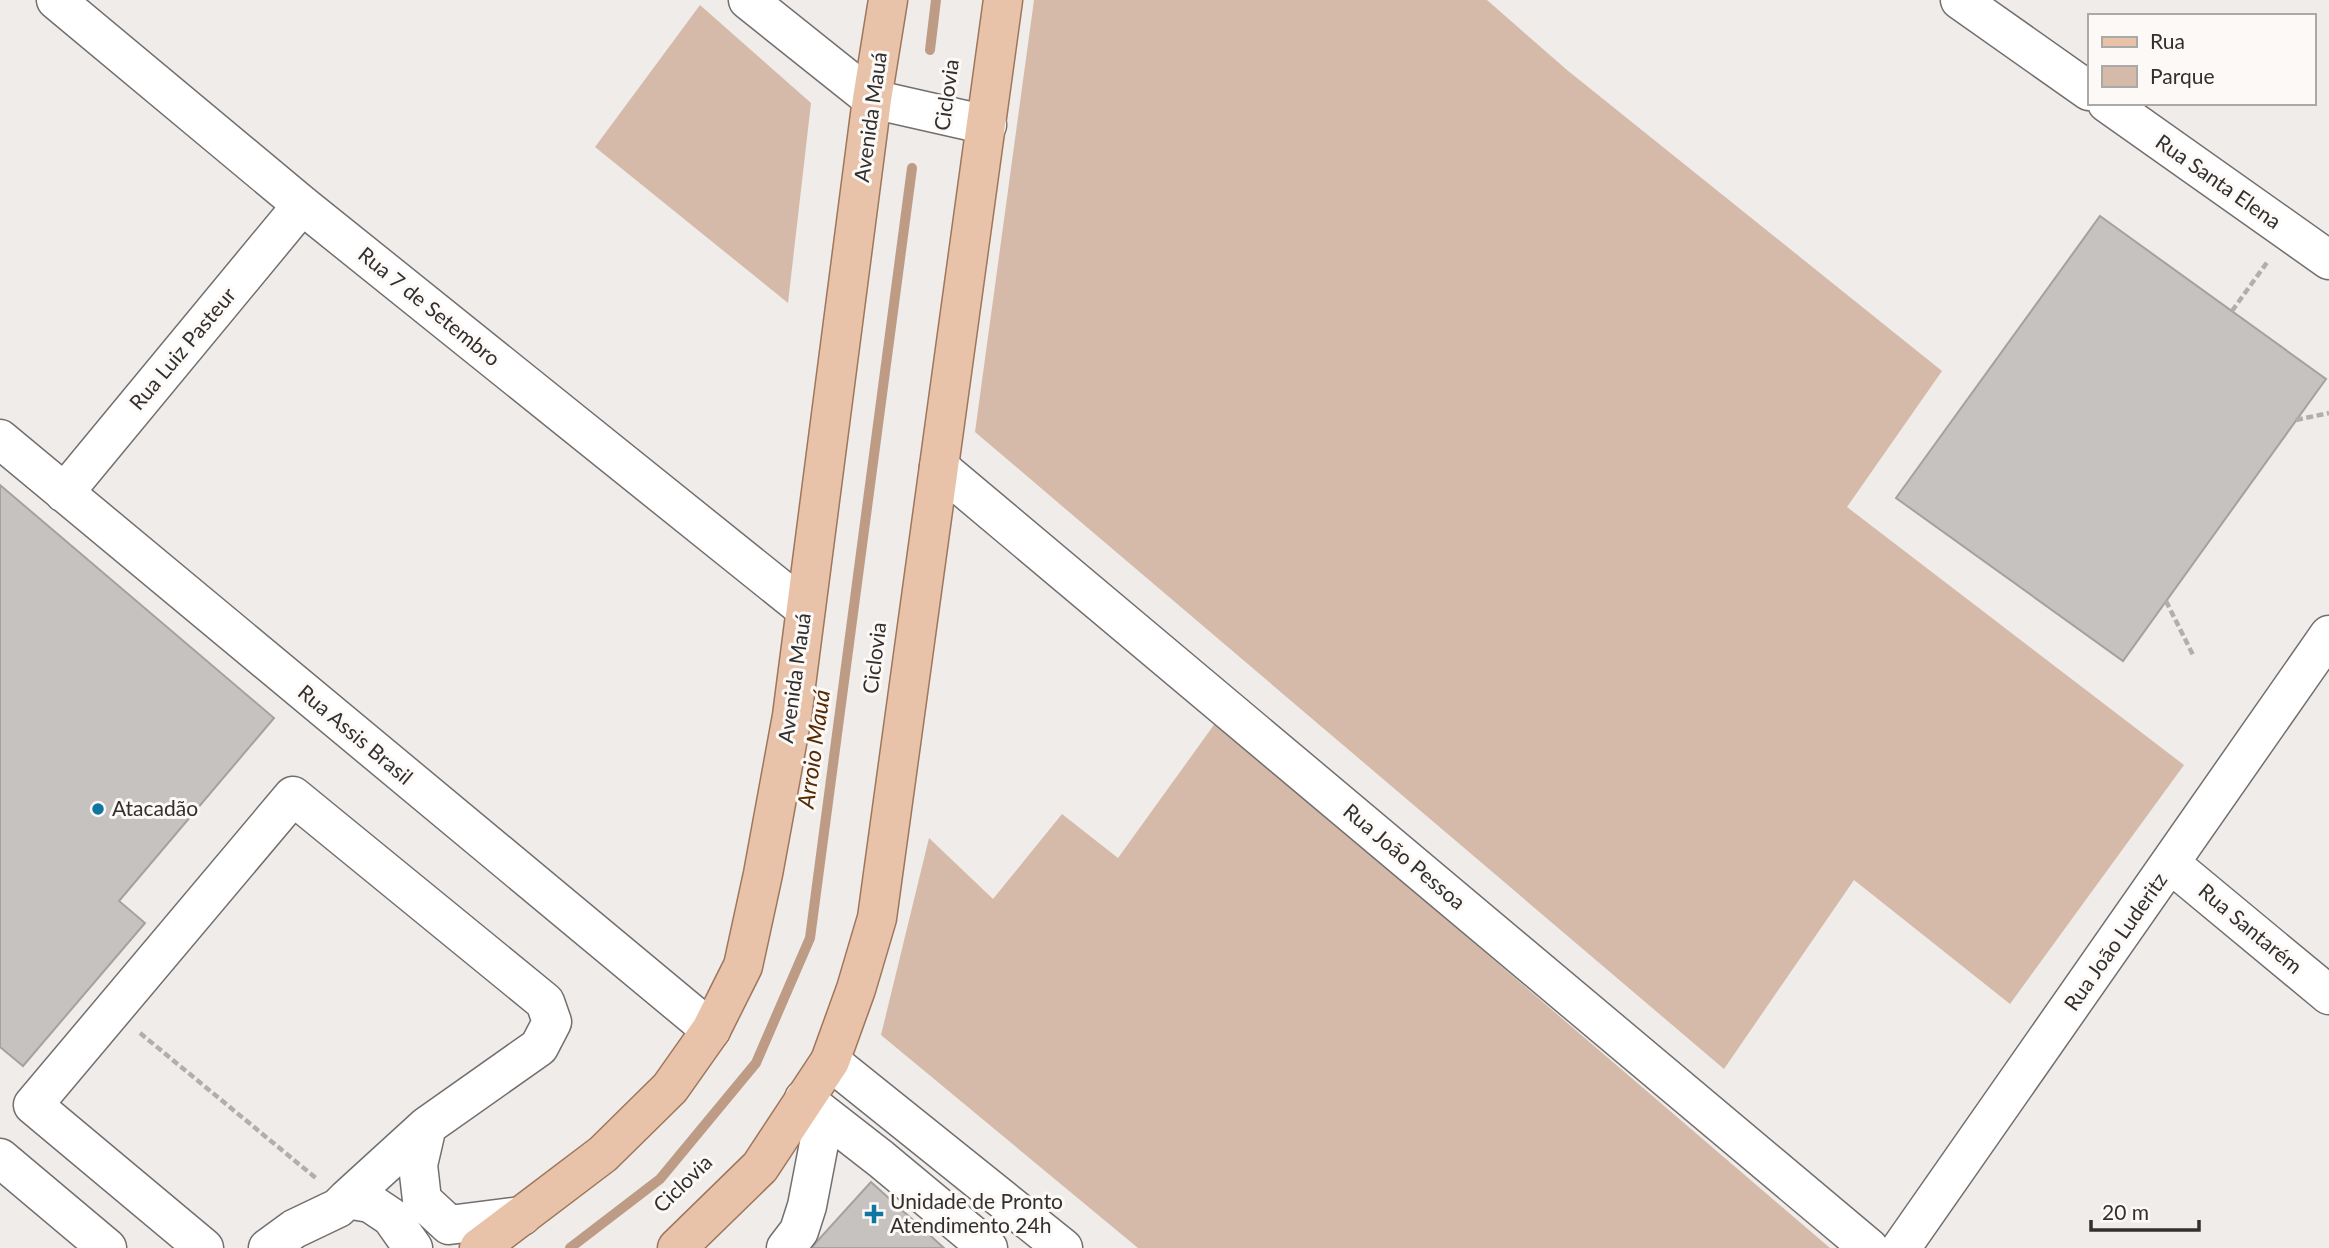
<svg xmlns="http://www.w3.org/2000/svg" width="2329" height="1248" viewBox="0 0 2329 1248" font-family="Lato,sans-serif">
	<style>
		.green { fill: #d6baa9 }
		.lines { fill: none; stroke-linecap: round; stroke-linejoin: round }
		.stream { stroke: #be9b85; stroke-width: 10 }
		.building { fill: #c5c2c0; stroke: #a4a19f; stroke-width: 2 }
		.minor-casing { stroke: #726f6e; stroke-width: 41 }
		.major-casing { stroke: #9e765b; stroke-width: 41 }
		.path { stroke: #b1afad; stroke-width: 4.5; stroke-dasharray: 7 3.5; stroke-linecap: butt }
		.minor { stroke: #fff; stroke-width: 38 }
		.major { stroke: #e8c3aa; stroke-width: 38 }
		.poi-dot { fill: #0e76a1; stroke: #fcf9f7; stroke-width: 2.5 }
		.labels { text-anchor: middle; stroke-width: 6; stroke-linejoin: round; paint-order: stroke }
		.street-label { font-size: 21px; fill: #31302f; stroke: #fcf9f7 }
		.poi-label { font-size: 21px; fill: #31302f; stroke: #fcf9f7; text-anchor: start }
		.water-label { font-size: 23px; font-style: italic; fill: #562902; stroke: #fcf9f7 }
	</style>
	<rect width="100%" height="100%" fill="#efecea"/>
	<path class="green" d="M 1034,0 L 1487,0 L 1567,70 L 1942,371 L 1847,507 L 2184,765 L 2010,1004 L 1854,880 L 1724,1069 L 975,432 Z
		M 700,5 L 811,103 L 788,303 L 595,147 Z
		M 1216,722 L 1830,1248 L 1138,1248 L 881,1035 L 929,838 L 993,899 L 1062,814 L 1118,858 Z"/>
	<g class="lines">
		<path class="stream" d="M 930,50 L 936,0
			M 570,1248 L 660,1179 L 756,1063 L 810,938 L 912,168"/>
	</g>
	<path class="building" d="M 2100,216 L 2326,379 L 2123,661 L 1896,498 Z
		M 0,485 L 274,718 L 119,901 L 145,923 L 23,1066 L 0,1047 Z
		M 871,1182 L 944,1248 L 811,1248 Z"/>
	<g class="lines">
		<defs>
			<path id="minor" d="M 56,0 L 302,205 L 805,609
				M 748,0 L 872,99 L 987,125
				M 1960,0 L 2089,91
				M 2107,103 L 2329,260
				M 0,439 L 711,1030
				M 939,467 L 1869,1248
				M 64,493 L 302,205
				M 2171,864 L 2329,995
				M 830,1061 L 1063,1248
				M 804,1099 L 881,1159 L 988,1248
				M 0,1158 L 107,1248
				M 347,1199 L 427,1126
				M 204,1248 L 33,1105 L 293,796 L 545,1002 L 552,1022 L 539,1047 L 427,1126 L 418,1165 L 422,1200 L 449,1225 L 522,1216
				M 268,1248 L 294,1229 L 338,1208 L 347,1199 L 370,1203 L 391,1217 L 413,1248
				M 786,1248 L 799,1231 L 807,1206 L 821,1133 L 804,1099
				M 1901,1248 L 2329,635"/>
			<path id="major" d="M 479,1248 L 603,1154 L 670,1088 L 711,1030 L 743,966 L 763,874 L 792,716 L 872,99 L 888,0
				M 677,1248 L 760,1167 L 830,1061 L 856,989 L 877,918 L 1003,0"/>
		</defs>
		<use href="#minor" class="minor-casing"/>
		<use href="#major" class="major-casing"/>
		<path class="path" d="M 2232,311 L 2268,261
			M 2296,420 L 2329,413
			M 2166,601 L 2193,655
			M 140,1033 L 317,1179"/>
		<use href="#minor" class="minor"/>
		<use href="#major" class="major"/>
	</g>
	<g class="poi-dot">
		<circle cx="98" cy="809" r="7"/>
		<path d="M870.5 1203.5h7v7h7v7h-7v7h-7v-7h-7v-7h7z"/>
	</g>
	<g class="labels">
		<g class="street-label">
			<text transform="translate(947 95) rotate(-82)" y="7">Ciclovia</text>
			<text transform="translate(871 117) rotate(-82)" y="7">Avenida Mauá</text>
			<text transform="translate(2218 182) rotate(35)" y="7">Rua Santa Elena</text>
			<text transform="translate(429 307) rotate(39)" y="7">Rua 7 de Setembro</text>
			<text transform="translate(183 349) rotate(-50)" y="7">Rua Luiz Pasteur</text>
			<text transform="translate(875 658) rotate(-83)" y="7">Ciclovia</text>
			<text transform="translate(795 678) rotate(-82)" y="7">Avenida Mauá</text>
			<text transform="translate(355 735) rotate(40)" y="7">Rua Assis Brasil</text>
			<text transform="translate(1404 857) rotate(40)" y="7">Rua João Pessoa</text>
			<text transform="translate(2250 929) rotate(40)" y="7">Rua Santarém</text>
			<text transform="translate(2116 942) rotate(-55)" y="7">Rua João Luderitz</text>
			<text transform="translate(683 1184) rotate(-44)" y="7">Ciclovia</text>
		</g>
		<g class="poi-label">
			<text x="112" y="816">Atacadão</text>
			<text x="890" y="1209">Unidade de Pronto<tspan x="890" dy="24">Atendimento 24h</tspan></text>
		</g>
		<g class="water-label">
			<text transform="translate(814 749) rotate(-82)" y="8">Arroio Mauá</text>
		</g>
	</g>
	<rect x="2088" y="14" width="228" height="91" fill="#fcf9f7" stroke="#aba9a7" stroke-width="2"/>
	<rect x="2102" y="37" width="35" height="10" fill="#e8c3aa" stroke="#aba9a7" stroke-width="2"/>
	<text x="2150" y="49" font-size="21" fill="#31302f">Rua</text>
	<rect x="2102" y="66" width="35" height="21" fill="#d6baa9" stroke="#aba9a7" stroke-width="2"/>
	<text x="2150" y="84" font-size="21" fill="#31302f">Parque</text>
	<path d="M2091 1220v10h108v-10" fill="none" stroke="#31302f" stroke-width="3.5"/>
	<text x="2102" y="1220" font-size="21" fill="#31302f" stroke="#fcf9f7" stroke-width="5" paint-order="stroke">20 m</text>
</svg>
